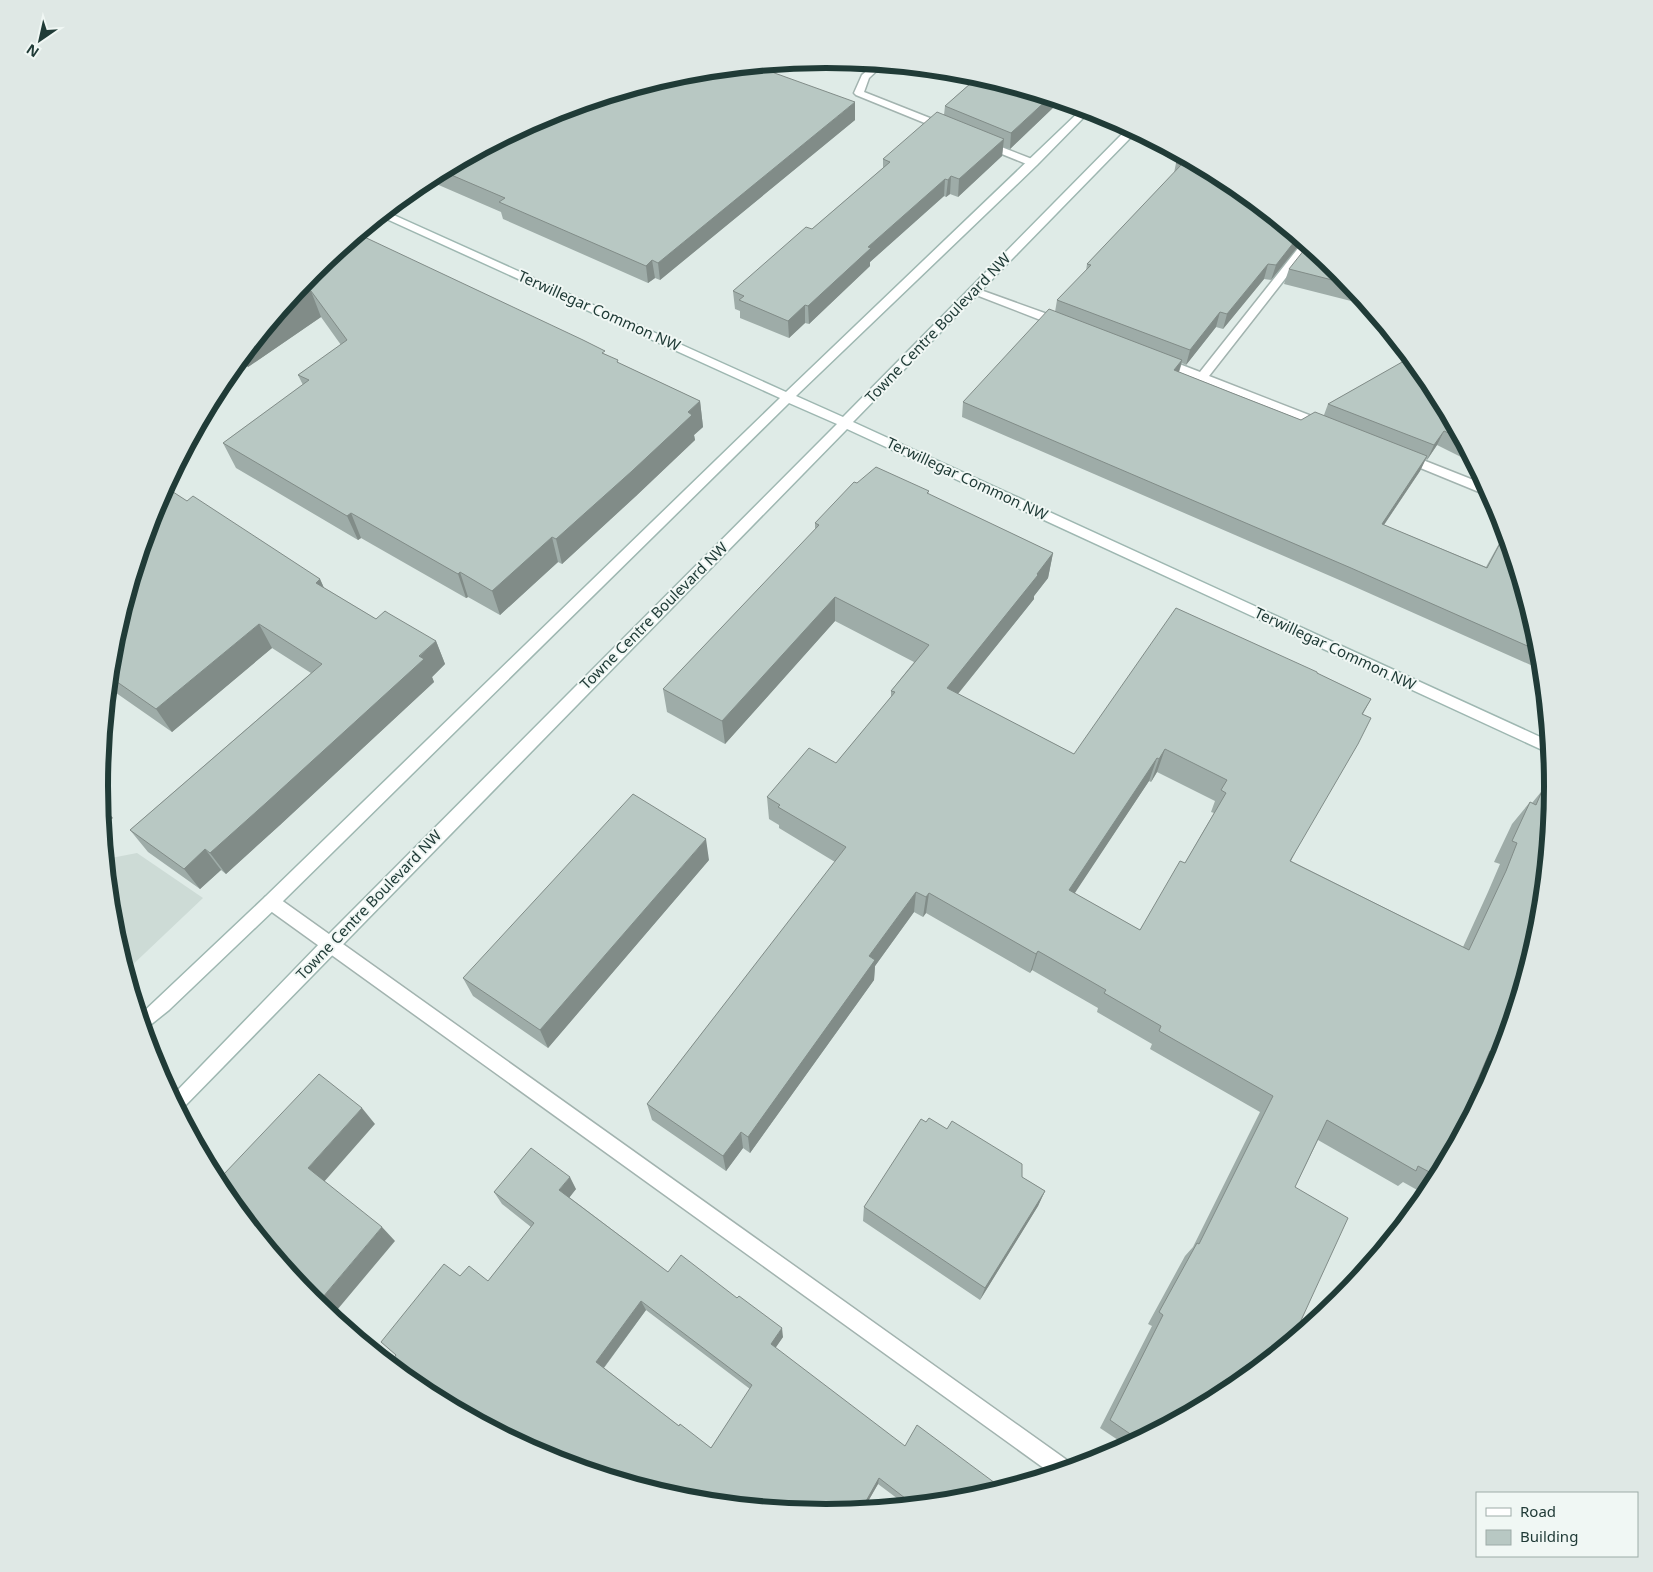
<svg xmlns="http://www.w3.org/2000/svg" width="1653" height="1572" viewBox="0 0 1653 1572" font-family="'Noto Sans',sans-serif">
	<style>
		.built { fill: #cddbd6 }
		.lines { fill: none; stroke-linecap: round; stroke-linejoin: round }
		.lane-casing { stroke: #a2b3af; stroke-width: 3 }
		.secondary-casing { stroke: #9eb7b1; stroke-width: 3 }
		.lane { fill: #fff; fill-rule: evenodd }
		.secondary { fill: #fff; fill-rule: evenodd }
		.wall { fill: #9eaca8; fill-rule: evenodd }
		.shaded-wall { fill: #818c88 }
		.building { fill: #b8c8c3; stroke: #818c88; fill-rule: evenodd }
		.labels { text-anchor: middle; stroke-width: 4; stroke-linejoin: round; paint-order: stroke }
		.street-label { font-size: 15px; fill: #203b37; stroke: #f0f7f4 }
		.rim { fill: none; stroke: #203b37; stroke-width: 6 }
	</style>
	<rect width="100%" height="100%" fill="#dfebe7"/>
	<path class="built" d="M 137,853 L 203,898 L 126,971 L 113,928 L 106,859 Z"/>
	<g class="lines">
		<defs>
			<path id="lane" d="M 875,64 L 884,64 L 869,78 L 864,92 L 950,126 L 950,130 L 942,130 L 856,95 L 854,93 L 862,75 Z
				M 986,141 L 1037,161 L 1038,163 L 1033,166 L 1029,165 L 982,146 L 982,142 Z
				M 1303,242 L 1310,247 L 1209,376 L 1327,422 L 1329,425 L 1327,428 L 1319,428 L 1157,364 L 1155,361 L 1161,357 L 1200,372 Z
				M 975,288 L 1064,320 L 1066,323 L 1060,327 L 1056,326 L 971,293 L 969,291 L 971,289 Z
				M 1405,453 L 1486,485 L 1491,495 L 1484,494 L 1401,460 L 1399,457 Z
				M 271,895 L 277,897 L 1071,1463 L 1073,1468 L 1052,1474 L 265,907 L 263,902 L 265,897 Z"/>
			<path id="secondary" d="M 1083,108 L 1091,110 L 1037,165 L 796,396 L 843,417 L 1129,127 L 1137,131 L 853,422 L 1549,741 L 1551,754 L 847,429 L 180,1111 L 172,1096 L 324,939 L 837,424 L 789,403 L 277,907 L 169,1010 L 144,1030 L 140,1015 L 265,897 L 780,398 L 380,216 L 387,212 L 786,392 Z"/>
		</defs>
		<use href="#lane" class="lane-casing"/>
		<use href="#secondary" class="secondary-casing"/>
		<use href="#lane" class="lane"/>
		<use href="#secondary" class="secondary"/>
	</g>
	<path class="wall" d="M 964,72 L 969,73 L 1060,100 L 1057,103 L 1056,105 L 1010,149 L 1003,147 L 1002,156 L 958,197 L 950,194 L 946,197 L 944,196 L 870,262 L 870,266 L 809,324 L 805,323 L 789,338 L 740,318 L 740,311 L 735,309 L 733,291 L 812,229 L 883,168 L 883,159 L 944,115 L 945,106 L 972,82 Z
		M 548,114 L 855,120 L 660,280 L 655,278 L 648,283 L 503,219 L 501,212 L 434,183 L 427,187 L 420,183 L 423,181 Z
		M 1176,163 L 1231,181 L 1303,241 L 1271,280 L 1264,279 L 1223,329 L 1216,327 L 1186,365 L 1182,363 L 1179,372 L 1301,420 L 1324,415 L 1328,404 L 1405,361 L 1351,301 L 1284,284 L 1289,269 L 1341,272 L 1431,382 L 1475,464 L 1437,445 L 1427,460 L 1426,459 L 1420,471 L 1384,525 L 1486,567 L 1506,531 L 1540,644 L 1542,670 L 1344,582 L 962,417 L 963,402 L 1055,312 L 1057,300 L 1086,271 L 1087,264 L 1174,173 Z
		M 312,272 L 605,354 L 619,363 L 700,401 L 703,427 L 694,435 L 695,440 L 636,496 L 562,564 L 558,562 L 500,615 L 468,597 L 466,598 L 361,538 L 358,540 L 236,468 L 223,443 L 303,385 L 298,375 L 341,345 L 321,317 L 248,367 L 238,362 Z
		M 857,483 L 929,491 L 928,494 L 1053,553 L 1048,578 L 1034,596 L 1034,599 L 958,694 L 1074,754 L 1317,673 L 1371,699 L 1363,714 L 1291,861 L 1463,947 L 1488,892 L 1500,864 L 1494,862 L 1512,824 L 1530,802 L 1532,803 L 1550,781 L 1498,1055 L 1482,1070 L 1437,1176 L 1419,1191 L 1403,1182 L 1398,1186 L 1318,1140 L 1295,1187 L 1230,1391 L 1127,1446 L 1100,1428 L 1152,1326 L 1148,1324 L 1185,1256 L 1193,1247 L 1260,1112 L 1150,1049 L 1152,1044 L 1097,1012 L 1098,1008 L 1032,970 L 1030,973 L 926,913 L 923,917 L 914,912 L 875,966 L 874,980 L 750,1153 L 743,1148 L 726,1171 L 652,1120 L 647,1104 L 835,862 L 779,828 L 779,825 L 769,819 L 767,797 L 836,763 L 891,697 L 891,691 L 914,662 L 835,621 L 725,744 L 667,712 L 663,689 L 815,530 L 815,523 ZM 1157,772 L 1215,801 L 1211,812 L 1214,813 L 1185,863 L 1140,930 L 1074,893 L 1149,781 L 1151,782 Z
		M 187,501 L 320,579 L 324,588 L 376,619 L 436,641 L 445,664 L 432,677 L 434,682 L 280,825 L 226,874 L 221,870 L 200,889 L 148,852 L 130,830 L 311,673 L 272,648 L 172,732 L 109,688 L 113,644 Z
		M 709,860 L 548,1048 L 473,996 L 463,978 Z
		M 1022,1177 L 1045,1191 L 1038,1206 L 980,1300 L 863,1221 L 864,1207 Z
		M 576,1189 L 569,1197 L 668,1272 L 783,1337 L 775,1348 L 968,1499 L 906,1505 L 878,1484 L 863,1510 L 826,1513 L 684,1499 L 460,1276 L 488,1281 L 531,1227 L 502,1204 L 494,1192 ZM 646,1310 L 750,1389 L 711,1448 L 679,1426 L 604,1368 Z"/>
	<path class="shaded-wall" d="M 1050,97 L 1060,100 L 1057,103 L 1056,105 L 1010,149 L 1011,133 Z
		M 855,102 L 855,120 L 660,280 L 658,263 Z
		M 1004,139 L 1002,156 L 958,197 L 959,179 Z
		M 432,176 L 434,183 L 427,187 L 425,180 Z
		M 951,176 L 950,194 L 946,197 L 948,180 Z
		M 945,179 L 944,196 L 870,262 L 870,266 L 809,324 L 808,306 L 868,247 Z
		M 1298,237 L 1303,240 L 1271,280 L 1276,265 Z
		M 652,260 L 655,278 L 648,283 L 646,266 Z
		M 1268,264 L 1264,279 L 1223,329 L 1227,314 Z
		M 311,291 L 321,317 L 248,367 L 243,356 L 278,313 Z
		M 805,305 L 805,323 L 789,338 L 788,321 Z
		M 1220,312 L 1216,327 L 1186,365 L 1190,350 Z
		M 1182,360 L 1178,375 L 1174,370 Z
		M 700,401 L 703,427 L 694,435 L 695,440 L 636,496 L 562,564 L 556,539 Z
		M 1444,431 L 1437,445 L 1427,460 L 1434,445 Z
		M 1427,456 L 1420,471 L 1375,538 L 1382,524 Z
		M 351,513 L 361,538 L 358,540 L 347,516 Z
		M 552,537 L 558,562 L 500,615 L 492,591 Z
		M 1053,553 L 1048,578 L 1034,596 L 1034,599 L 944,711 L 947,688 Z
		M 460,572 L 468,597 L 466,598 L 458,574 Z
		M 320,579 L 331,604 L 316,583 Z
		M 835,597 L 835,621 L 725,744 L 722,721 Z
		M 259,624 L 272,648 L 172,732 L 156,709 Z
		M 436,641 L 445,664 L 432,677 L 434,682 L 280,825 L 226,874 L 210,853 Z
		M 1165,749 L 1157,772 L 1151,782 L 1159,759 Z
		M 1157,758 L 1149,781 L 1063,911 L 1069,890 Z
		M 101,804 L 113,818 L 103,826 Z
		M 706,839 L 709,860 L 548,1048 L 540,1030 Z
		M 205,849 L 221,870 L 200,889 L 184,869 Z
		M 916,892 L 914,912 L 875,966 L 874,980 L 750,1153 L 748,1137 L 869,956 Z
		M 929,893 L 926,913 L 923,917 L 926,897 Z
		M 1038,951 L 1032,970 L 1030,973 L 1036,954 Z
		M 362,1108 L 375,1124 L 323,1183 L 308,1168 Z
		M 741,1132 L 743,1148 L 726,1171 L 723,1156 Z
		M 570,1177 L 576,1189 L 566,1202 L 559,1190 Z
		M 1045,1191 L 1038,1206 L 980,1300 L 985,1288 Z
		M 382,1227 L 395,1241 L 332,1316 L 317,1304 Z
		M 641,1301 L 646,1310 L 602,1370 L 596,1362 Z
		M 782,1328 L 783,1337 L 772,1353 L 771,1344 Z
		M 879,1478 L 878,1484 L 863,1510 L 861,1510 Z"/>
	<path class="building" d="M 755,66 L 855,102 L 658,263 L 652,260 L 646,266 L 499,202 L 505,198 L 442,171 L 548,114 L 685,73 Z
		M 979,76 L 1050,97 L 1011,133 L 945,106 Z
		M 937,112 L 1004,139 L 959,179 L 951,176 L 948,180 L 945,179 L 868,247 L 871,248 L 808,306 L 805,305 L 788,321 L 739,300 L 744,296 L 733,291 L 806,227 L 812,229 L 890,162 L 883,159 Z
		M 1183,156 L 1231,181 L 1298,237 L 1276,265 L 1268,264 L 1227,314 L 1220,312 L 1190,350 L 1057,300 L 1091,265 L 1087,264 L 1181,165 L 1176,163 Z
		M 358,234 L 583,340 L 605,351 L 602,353 L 618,360 L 617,362 L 700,401 L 688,412 L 692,415 L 632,471 L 556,539 L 552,537 L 492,591 L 460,572 L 458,574 L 351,513 L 347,516 L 223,443 L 309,380 L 298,375 L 347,340 L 311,291 L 278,313 L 312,272 Z
		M 1308,245 L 1341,272 L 1352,285 L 1289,269 Z
		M 1049,309 L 1182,360 L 1174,370 L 1232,393 L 1301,420 L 1315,412 L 1427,456 L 1382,524 L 1487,568 L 1506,532 L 1540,644 L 1541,652 L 1351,568 L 963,402 Z
		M 1411,357 L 1431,382 L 1462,439 L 1444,431 L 1434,445 L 1328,404 Z
		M 876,467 L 929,491 L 927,493 L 1053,553 L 1037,574 L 1038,575 L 947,688 L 1074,754 L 1176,608 L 1317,672 L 1317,673 L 1371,699 L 1362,714 L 1371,718 L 1358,744 L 1290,861 L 1469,950 L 1506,871 L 1517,843 L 1512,841 L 1530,802 L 1536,805 L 1542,791 L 1545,792 L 1550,781 L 1553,783 L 1554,786 L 1540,928 L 1510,1025 L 1500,1051 L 1498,1055 L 1490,1051 L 1437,1176 L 1418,1166 L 1416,1171 L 1327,1120 L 1295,1187 L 1348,1218 L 1292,1340 L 1230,1391 L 1139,1440 L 1110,1420 L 1163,1315 L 1159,1312 L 1197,1243 L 1199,1244 L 1273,1096 L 1159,1031 L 1161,1026 L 1104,993 L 1106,990 L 1038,951 L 1036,954 L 929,893 L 926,897 L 916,892 L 869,956 L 875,960 L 748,1137 L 741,1132 L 723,1156 L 647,1104 L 846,847 L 778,807 L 780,805 L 767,797 L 809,748 L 836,763 L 895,692 L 891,691 L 929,645 L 835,597 L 722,721 L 663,689 L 819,525 L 815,523 L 854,482 L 857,483 ZM 1165,749 L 1227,780 L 1221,790 L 1226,793 L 1185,863 L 1180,861 L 1140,930 L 1069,890 L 1157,758 L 1159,759 Z
		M 167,488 L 187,501 L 193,496 L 320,579 L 316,583 L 376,619 L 385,611 L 388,613 L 436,641 L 419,656 L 424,659 L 266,803 L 210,853 L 205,849 L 184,869 L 130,830 L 322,664 L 259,624 L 156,709 L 110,677 L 113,644 L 155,507 L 164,491 Z
		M 633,794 L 706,839 L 540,1030 L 463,978 Z
		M 319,1074 L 362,1108 L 308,1168 L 382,1227 L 317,1304 L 312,1300 L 223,1191 L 224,1174 Z
		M 929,1118 L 947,1129 L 952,1121 L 1022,1164 L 1022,1177 L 1045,1191 L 985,1288 L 864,1207 L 921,1119 L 926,1122 Z
		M 531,1148 L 570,1177 L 559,1190 L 668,1272 L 681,1255 L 737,1298 L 739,1296 L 782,1328 L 771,1344 L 905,1446 L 917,1425 L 1003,1489 L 968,1499 L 914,1505 L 879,1478 L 861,1510 L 826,1513 L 684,1499 L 548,1458 L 448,1404 L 393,1359 L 396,1355 L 381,1342 L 444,1264 L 460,1276 L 469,1266 L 488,1281 L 534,1223 L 494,1192 ZM 641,1301 L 752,1385 L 711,1448 L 680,1424 L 679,1426 L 596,1362 Z"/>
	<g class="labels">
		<g class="street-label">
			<text transform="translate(599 311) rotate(24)" y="5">Terwillegar Common NW</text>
			<text transform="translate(938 328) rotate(-46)" y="5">Towne Centre Boulevard NW</text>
			<text transform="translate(967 479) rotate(25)" y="5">Terwillegar Common NW</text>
			<text transform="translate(654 616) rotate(-45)" y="5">Towne Centre Boulevard NW</text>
			<text transform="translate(1335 649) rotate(25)" y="5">Terwillegar Common NW</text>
			<text transform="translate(369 905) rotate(-46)" y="5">Towne Centre Boulevard NW</text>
		</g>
	</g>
	<path d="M0 0H1653V1572H0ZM108 786a718 718 0 1 1 1436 0a718 718 0 1 1-1436 0Z" fill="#dfe8e5" fill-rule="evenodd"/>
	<path class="rim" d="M108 786a718 718 0 1 1 1436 0a718 718 0 1 1-1436 0Z"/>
	<rect x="1476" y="1492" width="162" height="65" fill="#f0f7f4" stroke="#9daca8"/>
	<rect x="1486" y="1508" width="25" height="8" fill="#ffffff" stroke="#9daca8"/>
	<text x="1520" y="1517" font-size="15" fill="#203b37">Road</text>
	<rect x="1486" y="1530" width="25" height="15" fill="#b8c8c3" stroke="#9daca8"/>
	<text x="1520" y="1542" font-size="15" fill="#203b37">Building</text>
	<g transform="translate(40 40) rotate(214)" stroke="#f0f7f4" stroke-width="4" paint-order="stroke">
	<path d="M0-4L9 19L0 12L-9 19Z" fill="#203b37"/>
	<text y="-8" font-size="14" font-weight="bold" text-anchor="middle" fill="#203b37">N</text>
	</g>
</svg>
